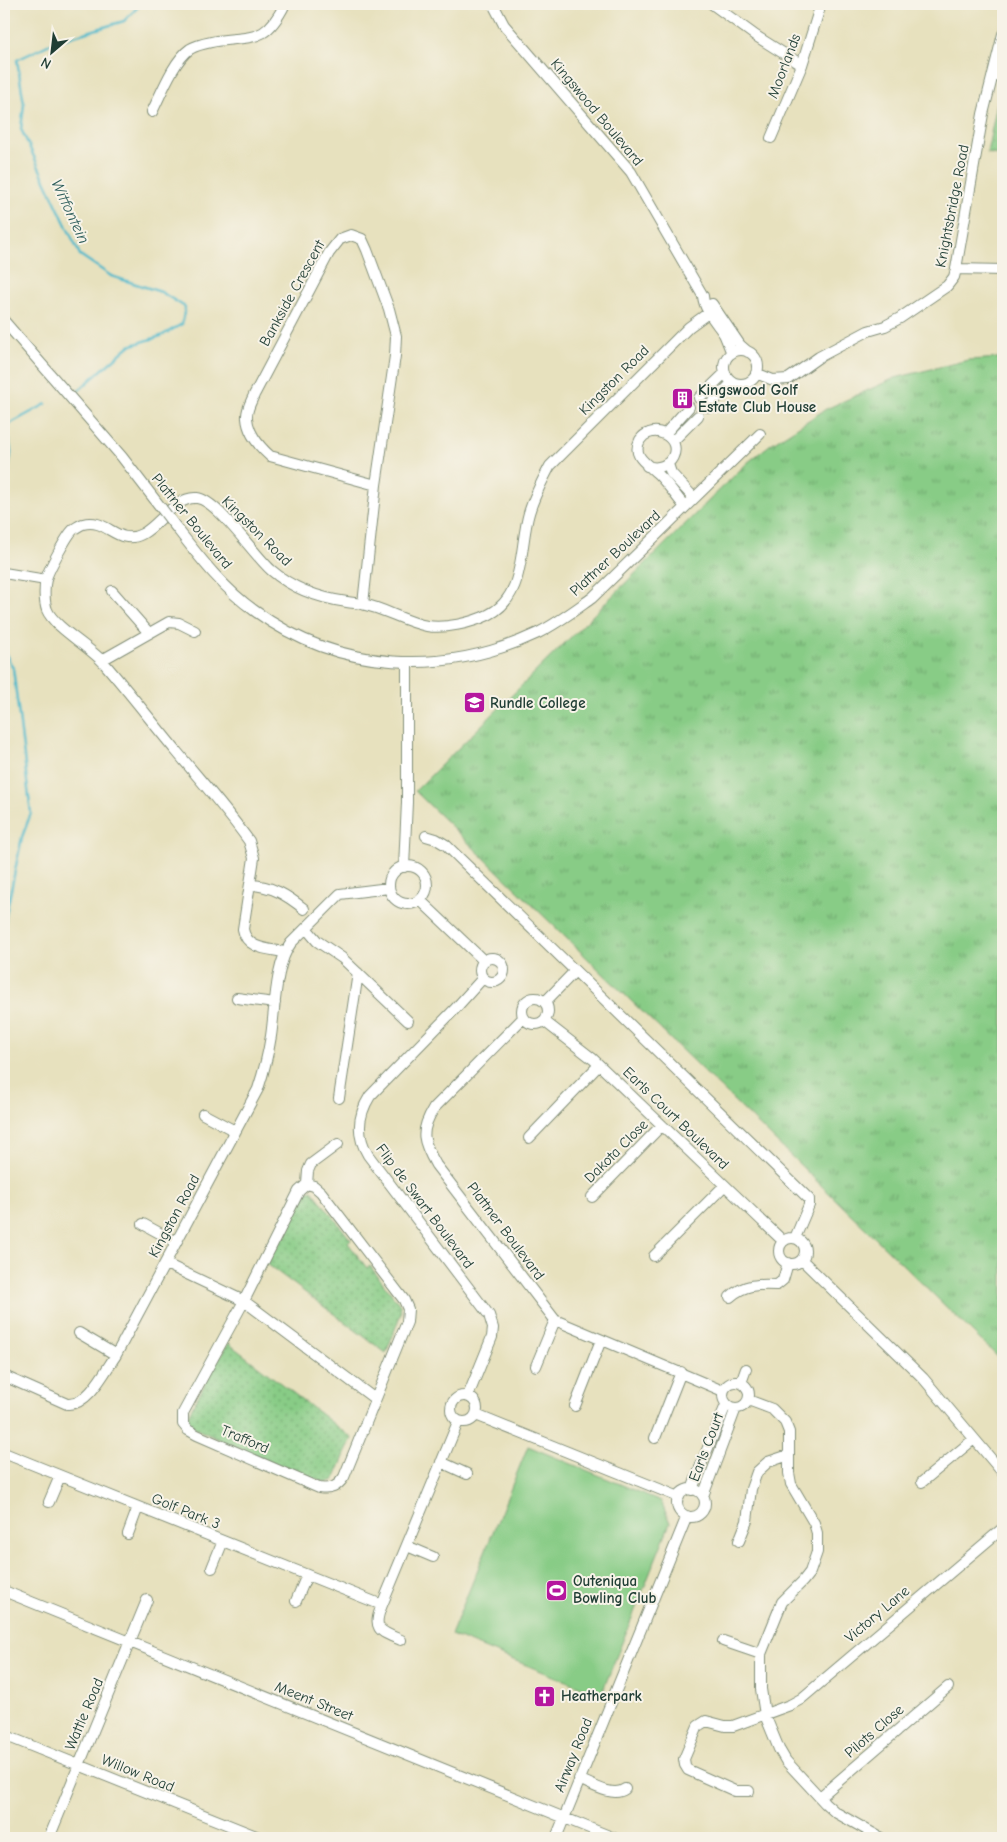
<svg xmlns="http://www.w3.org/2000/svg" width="1007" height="1842" viewBox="0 0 1007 1842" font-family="'Comic Neue',sans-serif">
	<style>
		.grass { fill: url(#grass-tufts); stroke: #54845d }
		.park { fill: url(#park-dots); stroke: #54845d }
		.garden { fill: #88cc86; stroke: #54845d }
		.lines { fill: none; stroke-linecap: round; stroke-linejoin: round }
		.stream { stroke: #4eb9cb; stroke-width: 2.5 }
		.minor-casing { stroke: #838f79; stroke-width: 12 }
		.minor { stroke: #fff; stroke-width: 10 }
		.minor-bridge-casing { stroke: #838f79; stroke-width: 12; stroke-linecap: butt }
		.minor-bridge { stroke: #fff; stroke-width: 10 }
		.labels { text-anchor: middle; stroke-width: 4; stroke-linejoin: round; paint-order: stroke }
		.street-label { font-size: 15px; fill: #1f3d34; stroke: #f7f3e8 }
		.poi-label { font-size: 15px; font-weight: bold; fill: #1f3d34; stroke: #f7f3e8; text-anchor: start }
		.water-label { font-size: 16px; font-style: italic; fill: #2b5c5a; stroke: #f7f3e8 }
	</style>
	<defs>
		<pattern id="grass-tufts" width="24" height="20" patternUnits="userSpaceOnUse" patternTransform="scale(1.25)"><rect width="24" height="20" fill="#88cc86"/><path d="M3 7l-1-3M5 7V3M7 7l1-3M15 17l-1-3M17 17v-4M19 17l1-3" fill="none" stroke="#6fa76e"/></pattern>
		<pattern id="park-dots" width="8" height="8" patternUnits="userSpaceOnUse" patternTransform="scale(1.25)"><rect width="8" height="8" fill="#88cc86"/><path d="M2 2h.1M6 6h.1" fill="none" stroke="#6fa76e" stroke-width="1.8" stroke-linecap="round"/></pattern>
	</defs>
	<rect width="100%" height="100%" fill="#f7f3e8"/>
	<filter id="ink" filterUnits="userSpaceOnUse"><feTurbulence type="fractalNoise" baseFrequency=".02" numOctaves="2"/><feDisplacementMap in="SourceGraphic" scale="10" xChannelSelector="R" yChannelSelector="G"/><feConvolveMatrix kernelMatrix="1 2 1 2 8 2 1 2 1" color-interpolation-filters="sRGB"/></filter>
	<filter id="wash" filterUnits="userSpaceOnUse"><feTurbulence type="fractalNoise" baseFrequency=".0096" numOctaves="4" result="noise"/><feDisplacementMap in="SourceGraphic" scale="20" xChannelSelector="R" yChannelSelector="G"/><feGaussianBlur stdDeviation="1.12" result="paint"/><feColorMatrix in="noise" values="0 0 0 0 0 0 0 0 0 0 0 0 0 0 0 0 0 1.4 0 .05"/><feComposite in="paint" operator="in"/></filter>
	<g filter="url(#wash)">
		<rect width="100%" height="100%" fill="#e7e1be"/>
		<path class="grass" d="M 1003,358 L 1003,1362 L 415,791 L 747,463 L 771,444 L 826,409 L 895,378 L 968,360 Z"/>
		<path class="park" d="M 997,103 L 1003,104 L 1003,156 L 987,153 Z
			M 312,1190 L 351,1240 L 348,1243 L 367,1268 L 370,1266 L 400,1305 L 401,1313 L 386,1353 L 267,1264 L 303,1193 Z
			M 228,1343 L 352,1438 L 334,1480 L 328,1482 L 320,1481 L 270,1463 L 190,1426 L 187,1420 L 190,1411 Z"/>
		<path class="garden" d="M 528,1446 L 661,1501 L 670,1523 L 601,1695 L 451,1635 Z"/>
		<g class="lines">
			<path class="stream" d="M 79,390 L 129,346 L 161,336 L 182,324 L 185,307 L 161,292 L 111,276 L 80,255 L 21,129 L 24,104 L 17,60 L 54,42 L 124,21 L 141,4
				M 4,427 L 46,404
				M 4,499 L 11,453 L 7,425
				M 4,651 L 13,668 L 31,813 L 22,837 L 6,914 L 4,935"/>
		</g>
	</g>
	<g filter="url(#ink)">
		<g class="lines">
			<defs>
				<path id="minor" d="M 493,4 L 504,25 L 631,172 L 703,296 C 704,310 716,322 724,334 C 727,340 729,347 732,353
					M 712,4 L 756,36 L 802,65
					M 152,112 C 161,94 174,60 190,49 C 198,44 207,43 216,41 C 255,36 266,42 285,4
					M 771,138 L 802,65 L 821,4
					M 956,269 L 1003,270
					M 712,304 L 740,345 L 748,352
					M 4,321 L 122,457 L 162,509
					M724 367a17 17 0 1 1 34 0a17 17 0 1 1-34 0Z
					M 756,373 L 773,380 L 788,379 L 819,357 L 868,331 L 885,326 L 900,318 L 947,286 L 954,277 L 956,269 L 983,114 L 1003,34
					M 699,398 L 725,373
					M 708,407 L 733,382
					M 665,434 L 689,407
					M 673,441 L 698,416
					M 668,464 L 671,473 L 694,498
					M 647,466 C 671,474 686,445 664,434 C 660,432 654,431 649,433 C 645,434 642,437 640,440 C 631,457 648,464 658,474 C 668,484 676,496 685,507
					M 172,522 C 197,554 221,587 255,611 C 339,672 445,677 538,633 C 558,623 575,610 592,598 L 760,434
					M 4,573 L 46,580
					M 112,591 L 149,633
					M 363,604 L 376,485 L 395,356 L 396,336 L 389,309 L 367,250 L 362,239 L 351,235 L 340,239 L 329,253 L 254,395 C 251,402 246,410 247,418 C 248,433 260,447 270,456 L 376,485
					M 102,660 L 169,622 L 179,623 L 195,631
					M 426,836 L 436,839 L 446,845 L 806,1196 L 809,1199 L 809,1205 L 795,1238
					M389 885a19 19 0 1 1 38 0a19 19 0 1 1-38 0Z
					M 404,867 L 407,802 L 407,662
					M 250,885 C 271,885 288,896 304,909
					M 420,900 L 484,961
					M 306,928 L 317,941 L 342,958 L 408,1021
					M 284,952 C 268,949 246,949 243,929 L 254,858 L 249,841 C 227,810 201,781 177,752 C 152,722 129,692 104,663 C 90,647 54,627 47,610 C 44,602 44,587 46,579 C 48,571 68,533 74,529 C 77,527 80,525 83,524 C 107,517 117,547 142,534 C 160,525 175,496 197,498 C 217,500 254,555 271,570 C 293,589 318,598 347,602 C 352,603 357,603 362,604 C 384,608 405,622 427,626 C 445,629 471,623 488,615 C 526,597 519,547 529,513 C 534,496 542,481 550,466 L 689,327 L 715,308
					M480 970a12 12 0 1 1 24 0a12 12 0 1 1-24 0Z
					M522 1011a13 13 0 1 1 26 0a13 13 0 1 1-26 0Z
					M 237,998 L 275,1003
					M 545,1002 L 575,971
					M 523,1018 L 434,1108 C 419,1132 423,1142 436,1165 L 555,1320 L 723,1391
					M 544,1021 L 593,1059 L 783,1241
					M 339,1098 L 358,973
					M 203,1114 L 235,1131
					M 529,1138 L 599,1065
					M 307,1184 L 314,1186 L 321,1192 L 404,1300 L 408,1309 L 407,1322 L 344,1477 C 337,1487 331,1490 319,1488 L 197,1435 L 188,1430 L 183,1424 L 183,1413 L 244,1301 L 299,1191 Z
					M 307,1184 L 308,1171 L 311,1164 L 338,1144
					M 592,1197 L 662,1125
					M 143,1224 L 176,1242
					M779 1251a13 13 0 1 1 26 0a13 13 0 1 1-26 0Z
					M 654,1256 L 724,1186
					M 802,1260 L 923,1378 L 1003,1473
					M 166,1264 L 244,1301 L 375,1399
					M 730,1297 C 744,1284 759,1284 777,1285 L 783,1280 L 788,1263
					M 79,1333 L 116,1355
					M 536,1366 L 555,1320
					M 4,1376 L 67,1404 C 88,1406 105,1371 116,1355 L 258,1089 C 264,1071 268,1055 271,1036 C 275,1010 275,964 291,943 L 340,894 L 389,888
					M723 1395a13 13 0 1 1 26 0a13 13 0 1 1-26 0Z
					M 741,1383 L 746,1369
					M451 1409a13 13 0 1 1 26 0a13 13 0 1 1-26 0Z
					M 468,1396 L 492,1337 L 493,1328 L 489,1315 L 368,1155 C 356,1135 358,1115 370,1096 L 454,1010 L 483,978
					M 748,1400 L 772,1409 L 785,1422 L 789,1432 L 789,1473 L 791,1484 L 814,1523 L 817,1533 L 817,1552 L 810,1572 L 803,1581 L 782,1602 L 761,1654 L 761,1689 L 765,1715 L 779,1749 L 786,1761 L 825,1803 L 835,1812 L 881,1838
					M 575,1406 L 601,1340
					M 476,1415 L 679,1497
					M 655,1438 L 681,1372
					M 4,1453 L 382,1605 L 458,1422
					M 441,1462 L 467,1474
					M 922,1482 L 974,1439
					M677 1503a14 14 0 1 1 28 0a14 14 0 1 1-28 0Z
					M 692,1490 L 702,1462 L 726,1405
					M 703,1496 L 736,1408
					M 49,1502 L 60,1476
					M 128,1534 L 138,1507
					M 739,1541 L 747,1521 L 751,1489 L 757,1472 L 768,1462 L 789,1455
					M 407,1546 L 433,1557
					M 212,1568 L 223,1541
					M 4,1591 L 614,1838
					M 296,1601 L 307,1575
					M 382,1605 C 372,1629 379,1631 401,1640
					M 723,1641 L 761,1654
					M 4,1735 L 261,1838
					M 579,1779 C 591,1784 613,1798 625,1789
					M 749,1791 L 735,1791 L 688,1770 L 685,1765 L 684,1759 L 698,1726 L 706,1721 L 725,1726 L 733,1726 L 790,1705 L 801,1699 L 1003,1528
					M 820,1797 L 948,1687
					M 49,1838 L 147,1600
					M 556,1838 L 687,1516"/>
			</defs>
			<use href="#minor" class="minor-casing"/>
			<use href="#minor" class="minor"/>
			<defs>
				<path id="minor-bridge" d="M 162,509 L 172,522"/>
			</defs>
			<use href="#minor-bridge" class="minor-bridge-casing"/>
			<use href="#minor-bridge" class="minor-bridge"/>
		</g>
	</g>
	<defs>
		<symbol id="building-square" viewBox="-11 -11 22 22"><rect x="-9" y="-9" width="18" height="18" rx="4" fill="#b5179e" stroke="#f7f3e8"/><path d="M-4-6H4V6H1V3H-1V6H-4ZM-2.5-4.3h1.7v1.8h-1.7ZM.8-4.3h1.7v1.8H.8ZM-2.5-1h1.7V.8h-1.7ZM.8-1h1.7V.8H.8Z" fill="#fff"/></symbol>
		<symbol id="school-square" viewBox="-11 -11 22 22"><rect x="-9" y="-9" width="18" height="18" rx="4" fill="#b5179e" stroke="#f7f3e8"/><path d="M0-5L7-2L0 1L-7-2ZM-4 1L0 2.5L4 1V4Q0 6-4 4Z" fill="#fff"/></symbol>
		<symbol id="stadium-square" viewBox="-11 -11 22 22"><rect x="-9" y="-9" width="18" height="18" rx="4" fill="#b5179e" stroke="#f7f3e8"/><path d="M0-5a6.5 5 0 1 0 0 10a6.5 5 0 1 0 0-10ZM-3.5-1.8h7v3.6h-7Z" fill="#fff"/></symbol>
		<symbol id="church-square" viewBox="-11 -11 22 22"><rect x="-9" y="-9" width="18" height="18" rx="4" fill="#b5179e" stroke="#f7f3e8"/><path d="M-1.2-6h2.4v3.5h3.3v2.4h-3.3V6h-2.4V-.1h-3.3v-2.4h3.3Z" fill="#fff"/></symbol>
	</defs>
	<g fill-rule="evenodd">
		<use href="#building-square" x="670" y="386" width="25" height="25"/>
		<use href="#school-square" x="462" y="690" width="25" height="25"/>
		<use href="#stadium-square" x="544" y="1578" width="25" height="25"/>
		<use href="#church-square" x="532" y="1684" width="25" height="25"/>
	</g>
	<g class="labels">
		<g class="street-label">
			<text transform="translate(784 66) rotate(-69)" y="5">Moorlands</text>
			<text transform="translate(597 112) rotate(50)" y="5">Kingswood Boulevard</text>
			<text transform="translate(952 206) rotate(-79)" y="5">Knightsbridge Road</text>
			<text transform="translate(292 293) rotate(-61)" y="5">Bankside Crescent</text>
			<text transform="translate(614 380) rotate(-45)" y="5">Kingston Road</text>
			<text transform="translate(192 521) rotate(51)" y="5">Plattner Boulevard</text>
			<text transform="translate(257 531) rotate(45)" y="5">Kingston Road</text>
			<text transform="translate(615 553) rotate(-43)" y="5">Plattner Boulevard</text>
			<text transform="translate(676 1118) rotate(44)" y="5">Earls Court Boulevard</text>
			<text transform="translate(616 1151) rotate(-45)" y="5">Dakota Close</text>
			<text transform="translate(425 1206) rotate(53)" y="5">Flip de Swart Boulevard</text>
			<text transform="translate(174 1216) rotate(-62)" y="5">Kingston Road</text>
			<text transform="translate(506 1231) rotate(53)" y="5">Plattner Boulevard</text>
			<text transform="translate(245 1439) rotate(23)" y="5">Trafford</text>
			<text transform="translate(706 1447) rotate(-69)" y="5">Earls Court</text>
			<text transform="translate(186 1511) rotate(22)" y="5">Golf Park 3</text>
			<text transform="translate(877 1614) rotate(-40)" y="5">Victory Lane</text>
			<text transform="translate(314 1701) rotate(22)" y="5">Meent Street</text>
			<text transform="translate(84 1714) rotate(-67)" y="5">Wattle Road</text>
			<text transform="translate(874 1731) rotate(-41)" y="5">Pilots Close</text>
			<text transform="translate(573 1755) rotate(-68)" y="5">Airway Road</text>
			<text transform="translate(138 1773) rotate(22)" y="5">Willow Road</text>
		</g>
		<g class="poi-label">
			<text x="698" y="395">Kingswood Golf<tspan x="698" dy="17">Estate Club House</tspan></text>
			<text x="490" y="708">Rundle College</text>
			<text x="573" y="1586">Outeniqua<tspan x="573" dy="17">Bowling Club</tspan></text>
			<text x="561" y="1701">Heatherpark</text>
		</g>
		<g class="water-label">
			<text transform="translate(71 211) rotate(65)" y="6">Witfontein</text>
		</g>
	</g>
	<rect width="1007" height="1842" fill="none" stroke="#f7f3e8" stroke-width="20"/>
	<g transform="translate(52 52) rotate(208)" stroke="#f7f3e8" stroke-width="4" paint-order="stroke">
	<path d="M0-4L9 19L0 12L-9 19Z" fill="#1f3d34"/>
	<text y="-8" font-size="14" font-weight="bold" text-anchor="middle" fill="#1f3d34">N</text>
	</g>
</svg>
